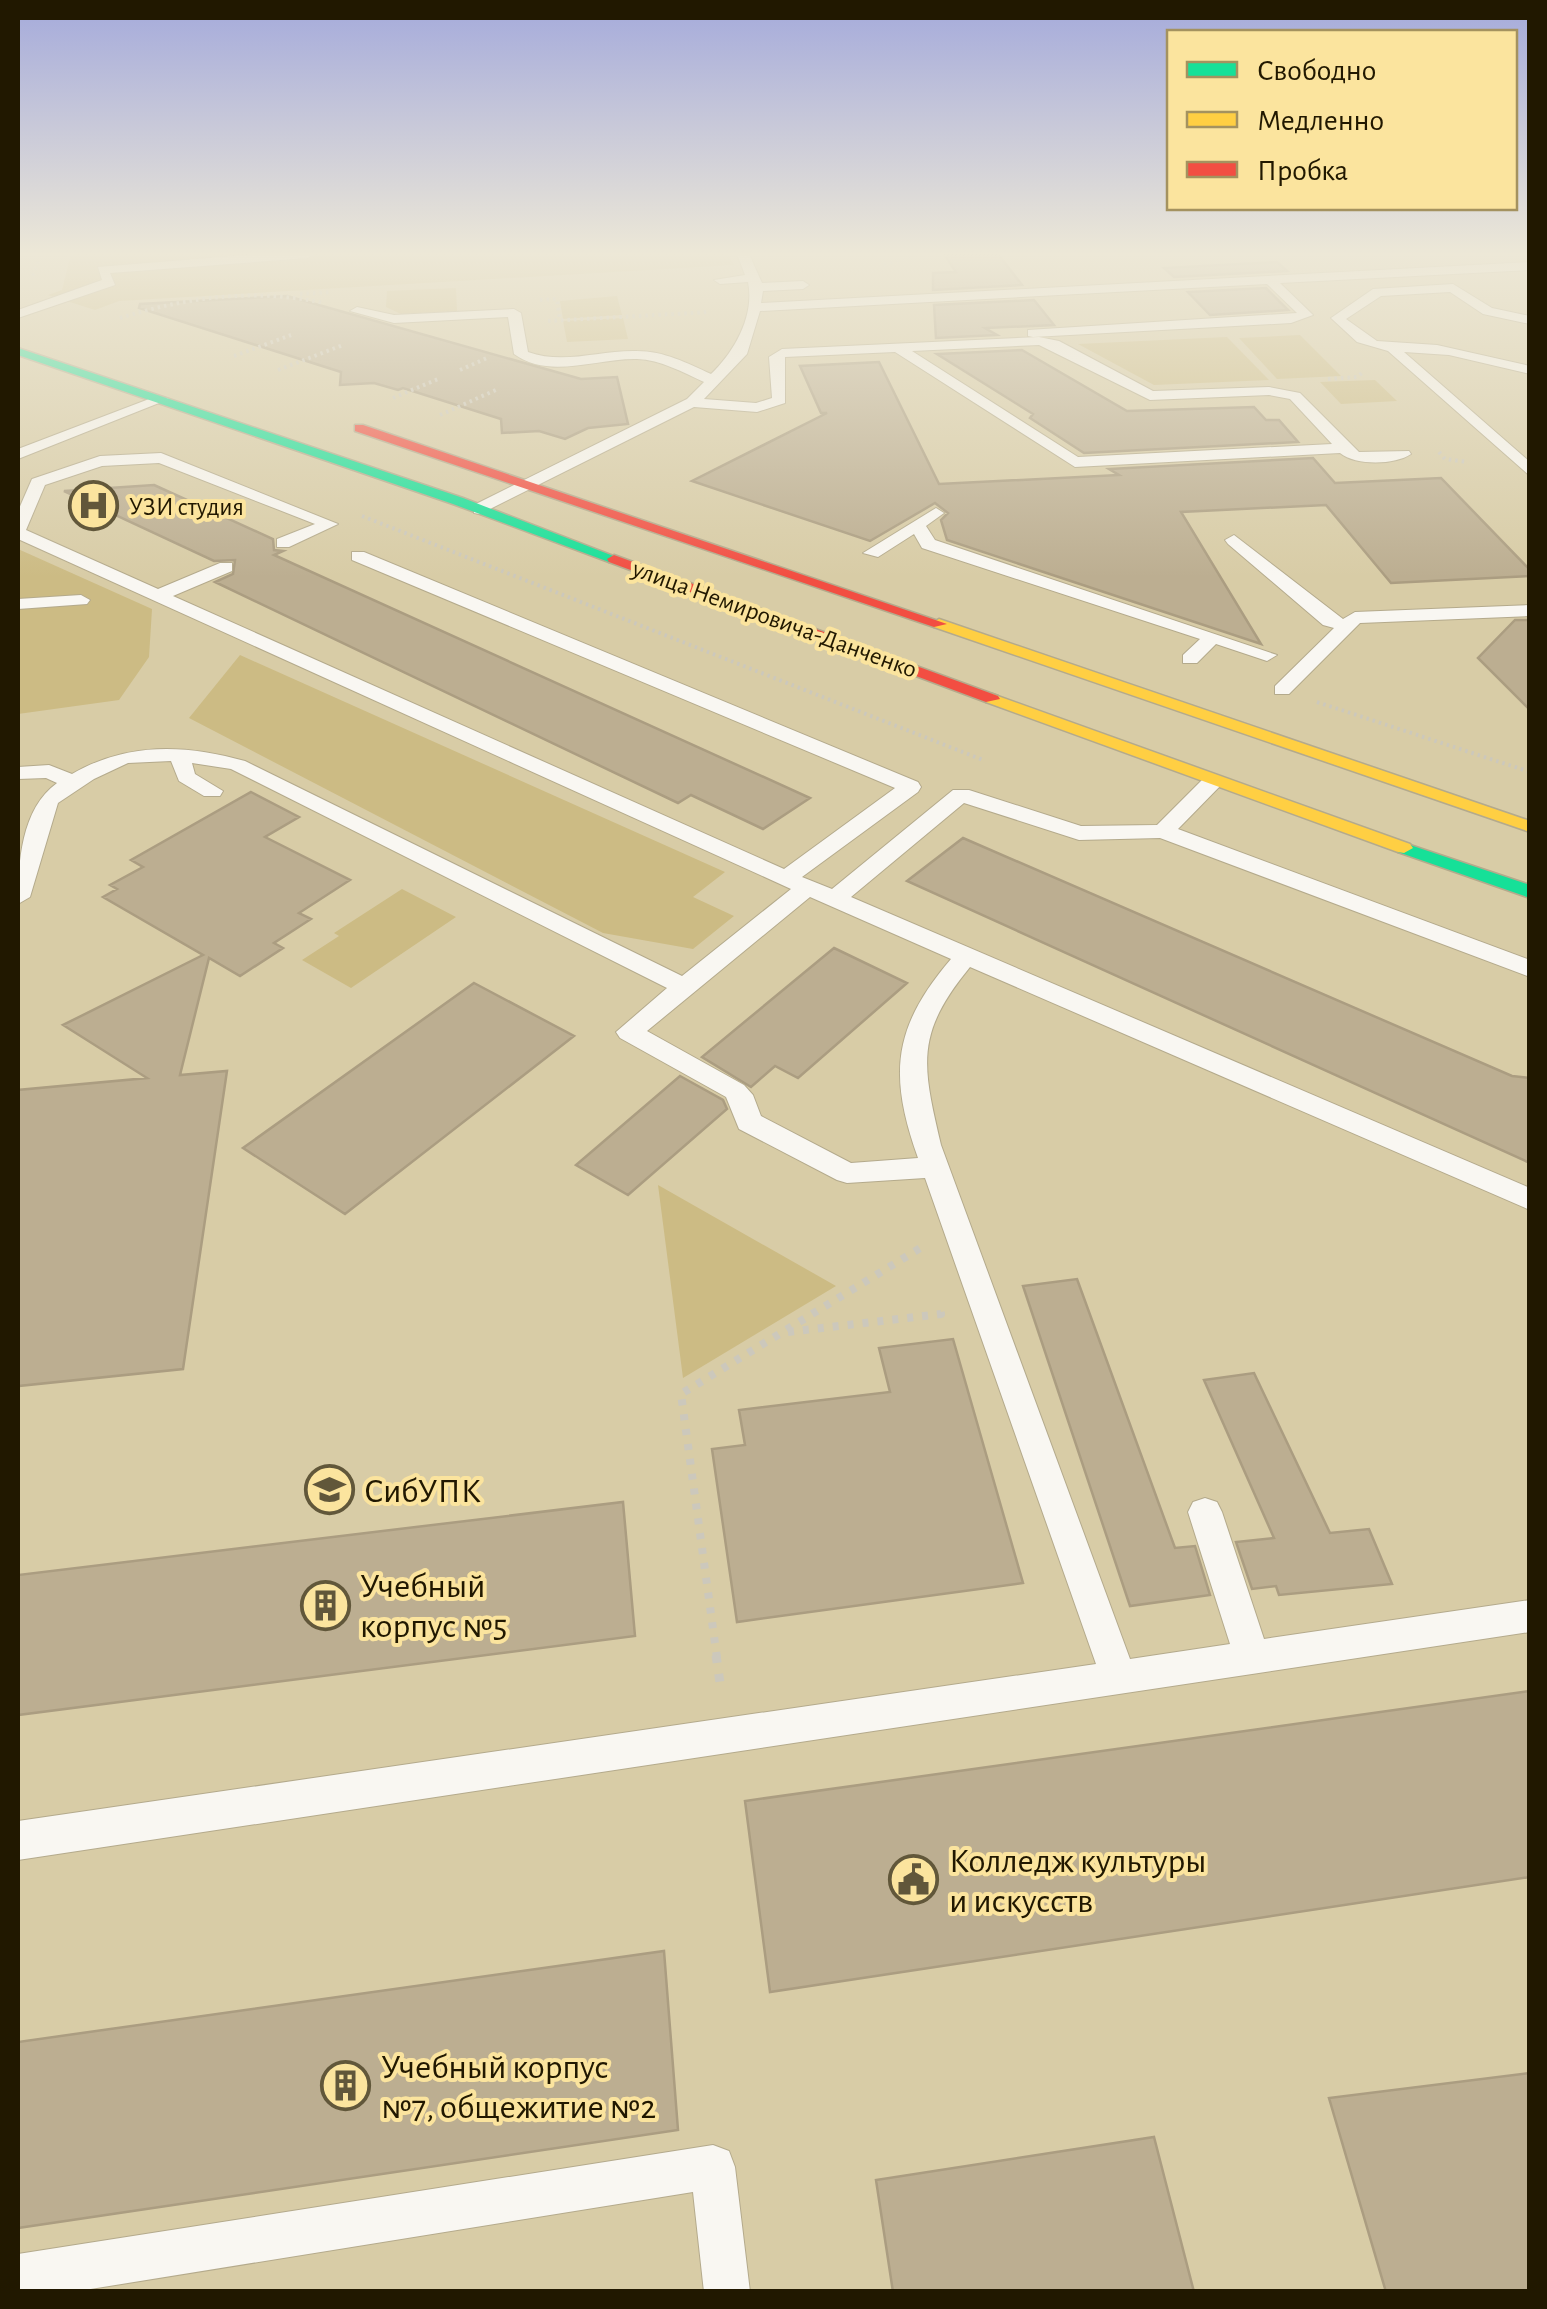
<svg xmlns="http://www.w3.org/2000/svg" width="1547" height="2309" viewBox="0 0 1547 2309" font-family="'Alegreya Sans',sans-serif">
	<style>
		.green { fill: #ccbb84 }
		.building { fill: #bcae91; stroke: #ab9d81; stroke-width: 2.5 }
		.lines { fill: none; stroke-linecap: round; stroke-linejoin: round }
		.lane-casing { stroke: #b4aa8c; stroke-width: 2 }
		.fast-casing { stroke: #b4aa8c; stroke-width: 3 }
		.slow-casing { stroke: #b4aa8c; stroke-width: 3 }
		.jam-casing { stroke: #b4aa8c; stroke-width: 3 }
		.path-far2 { stroke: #ccc8bc; stroke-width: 4; stroke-dasharray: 2.5 4; stroke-linecap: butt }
		.path-far1 { stroke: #ccc8bc; stroke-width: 8; stroke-dasharray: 6 9; stroke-linecap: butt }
		.path { stroke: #ccc8bc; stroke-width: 9; stroke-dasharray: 8 11; stroke-linecap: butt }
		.lane { fill: #f9f7f2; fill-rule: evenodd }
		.fast { fill: #16e098; fill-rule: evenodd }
		.slow { fill: #ffcf43; fill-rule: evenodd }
		.jam { fill: #f24e42; fill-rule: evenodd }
		.labels { text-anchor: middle; stroke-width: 8; stroke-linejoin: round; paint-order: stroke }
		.far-poi-label { font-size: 25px; fill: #211800; stroke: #fbe49e; text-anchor: start }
		.far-street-label { font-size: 25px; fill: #211800; stroke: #fbe49e }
		.near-poi-label { font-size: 35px; fill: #211800; stroke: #fbe49e; text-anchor: start }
	</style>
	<rect width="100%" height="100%" fill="#d8cca6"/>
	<path class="green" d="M 71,254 L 728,254 L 734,265 L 119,301 L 95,310 L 48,295 L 62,290 Z
		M 456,288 L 457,311 L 401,314 L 386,307 L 387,291 Z
		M 617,296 L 622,315 L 563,319 L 560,301 Z
		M 623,318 L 628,339 L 567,342 L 563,321 Z
		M 1300,335 L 1341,376 L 1277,379 L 1239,338 Z
		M 1227,337 L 1269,380 L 1154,385 L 1078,344 Z
		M 1375,380 L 1397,401 L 1341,404 L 1320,382 Z
		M 18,549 L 152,609 L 149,657 L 119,700 L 18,714 Z
		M 240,655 L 725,872 L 693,897 L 734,916 L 693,949 L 603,933 L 189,718 Z
		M 402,889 L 456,917 L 351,988 L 302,960 L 339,936 L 334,933 Z
		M 658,1185 L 836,1286 L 683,1378 Z"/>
	<path class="building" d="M 944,254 L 998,254 L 1022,285 L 933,290 L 933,273 L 956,272 Z
		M 1277,262 L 1287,271 L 1174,277 L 1164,268 Z
		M 1266,288 L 1288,310 L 1210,315 L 1188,292 Z
		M 287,296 L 581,379 L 617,377 L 628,424 L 588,428 L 565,439 L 539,431 L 502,433 L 501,419 L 403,388 L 398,390 L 374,383 L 340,385 L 341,372 L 139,308 L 140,304 Z
		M 1034,300 L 1054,325 L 985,328 L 997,335 L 936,338 L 934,305 Z
		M 1022,350 L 1127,411 L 1254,407 L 1266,420 L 1279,420 L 1298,442 L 1084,453 L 1030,418 L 1033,414 L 937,354 Z
		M 879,362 L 939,484 L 1119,475 L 1109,469 L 1313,458 L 1335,483 L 1441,478 L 1530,570 L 1530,576 L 1391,583 L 1326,505 L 1181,512 L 1261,644 L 947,540 L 941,520 L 948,513 L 935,503 L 870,541 L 692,481 L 827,413 L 821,413 L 800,366 Z
		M 154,485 L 273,539 L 274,550 L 283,551 L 274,555 L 810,798 L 763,829 L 691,795 L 678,803 L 215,582 L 233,574 L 235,560 L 214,561 L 64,491 Z
		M 1515,620 L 1530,620 L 1530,710 L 1478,658 Z
		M 251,792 L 299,817 L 265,837 L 350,880 L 299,913 L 311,919 L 274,943 L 283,948 L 240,976 L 209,958 L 180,1075 L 227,1071 L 183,1369 L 18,1386 L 18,1090 L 147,1078 L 63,1025 L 203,955 L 103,897 L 117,889 L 110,885 L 143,867 L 131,860 Z
		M 963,838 L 1512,1076 L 1530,1078 L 1530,1163 L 907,881 Z
		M 834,948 L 907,983 L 798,1078 L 775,1066 L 751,1087 L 702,1057 Z
		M 474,983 L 574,1036 L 345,1214 L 243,1148 Z
		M 680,1076 L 723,1100 L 727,1109 L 628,1195 L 576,1165 Z
		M 1077,1279 L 1175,1548 L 1195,1546 L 1210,1595 L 1130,1606 L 1023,1286 Z
		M 953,1339 L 1023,1583 L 737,1622 L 712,1449 L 745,1445 L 739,1410 L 890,1392 L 879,1348 Z
		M 1254,1373 L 1330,1533 L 1369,1529 L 1392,1584 L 1279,1595 L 1276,1586 L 1252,1589 L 1236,1542 L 1274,1538 L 1204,1380 Z
		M 623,1502 L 635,1636 L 18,1715 L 18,1575 Z
		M 1530,1691 L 1530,1877 L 770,1992 L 745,1801 Z
		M 664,1951 L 678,2130 L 18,2228 L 18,2042 Z
		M 1530,2073 L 1530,2292 L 1386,2292 L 1329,2098 Z
		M 1154,2137 L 1194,2292 L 893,2292 L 876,2180 Z"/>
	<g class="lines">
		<defs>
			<path id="lane" d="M 260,254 L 314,254 L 308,258 L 110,273 L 115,285 L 18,318 L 18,310 L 102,280 L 98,267 Z
				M 737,254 L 749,254 L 762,283 L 803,281 L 809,285 L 803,289 L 763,291 L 761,303 L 1530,262 L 1530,270 L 1280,283 L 1313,315 L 1291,323 L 1033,337 L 1028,336 L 1028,330 L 1297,313 L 1267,284 L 760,311 L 747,354 L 704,399 L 756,403 L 772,398 L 769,357 L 782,349 L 1039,337 L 1059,341 L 1153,391 L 1269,387 L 1300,393 L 1359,452 L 1409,451 L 1411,454 C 1395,465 1356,466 1340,453 L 1075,467 L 895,352 L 785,357 L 785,403 L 757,412 L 694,407 L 480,514 L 474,513 L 474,505 L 687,399 L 704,382 C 682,372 661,360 637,359 C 597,358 549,380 514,354 L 508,317 L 394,323 L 350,311 L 357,307 L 394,315 L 514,309 L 521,313 L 528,352 C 564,365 599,350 637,351 C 664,351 687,363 711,374 C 734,352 755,316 748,282 L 720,284 L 714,280 L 745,275 ZM 1039,345 L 1150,400 L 1269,395 L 1290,399 L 1332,444 L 1078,457 L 912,351 Z
				M 1453,284 L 1492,308 L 1530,316 L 1530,324 L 1483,314 L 1450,292 L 1381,296 L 1346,319 L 1377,341 L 1437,345 L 1530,366 L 1530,374 L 1449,355 L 1404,352 L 1530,462 L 1530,476 L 1388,351 L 1357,342 L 1331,318 L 1373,289 Z
				M 157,396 L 169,399 L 18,459 L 18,449 Z
				M 161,453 L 338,524 L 289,547 L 277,547 L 277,539 L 315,524 L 159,463 L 102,466 L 45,485 L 26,530 L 158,589 L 220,563 L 232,563 L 232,571 L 173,596 L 784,869 L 895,788 L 352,560 L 352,552 L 364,552 L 918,782 L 921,787 L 918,792 L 802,877 L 832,889 L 953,790 L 969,790 L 1081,826 L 1157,825 L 1206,776 L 1214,775 L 1225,781 L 1178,829 L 1530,960 L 1530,977 L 1160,838 L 1079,840 L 964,803 L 851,897 L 1530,1188 L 1530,1210 L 970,967 C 915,1034 922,1064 941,1145 L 1130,1659 L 1230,1644 L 1188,1512 L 1193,1502 L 1205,1498 L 1217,1502 L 1222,1512 L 1264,1639 L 1530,1600 L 1530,1632 L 18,1860 L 18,1821 L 1096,1664 L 925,1178 L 847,1183 L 837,1180 L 739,1129 L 726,1097 L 620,1038 L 616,1032 L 667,988 L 231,769 L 192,763 L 195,774 L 223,791 L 220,796 L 204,796 L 179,781 L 171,761 L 128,763 L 94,779 L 58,803 L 30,897 L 18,904 C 18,863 21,809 57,783 L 46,778 L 18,779 L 18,767 L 49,765 L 72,774 C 127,742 185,744 245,761 L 682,976 L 791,889 L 18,539 L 18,511 L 32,479 L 100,456 ZM 810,897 L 951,959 C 893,1027 888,1074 918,1158 L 851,1163 L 761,1116 L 753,1095 L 744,1085 L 647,1031 Z
				M 936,508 L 944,513 L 926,526 L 935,540 L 1277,655 L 1267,661 L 1216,644 L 1197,663 L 1183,663 L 1183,655 L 1200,639 L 922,548 L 914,534 L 878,557 L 863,553 Z
				M 1234,535 L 1343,619 L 1355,612 L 1530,605 L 1530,616 L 1360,623 L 1289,694 L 1275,694 L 1275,686 L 1334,628 L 1323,625 L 1228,544 L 1225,540 Z
				M 81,595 L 90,600 L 87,604 L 18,609 L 18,599 Z
				M 713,2145 L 729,2151 L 735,2167 L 750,2292 L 704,2292 L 693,2192 L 72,2292 L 18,2292 L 18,2254 Z"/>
			<path id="fast" d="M 18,348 L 463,498 L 621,559 L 609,562 L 453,504 L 18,355 Z
				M 1404,843 L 1530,885 L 1530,898 L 1398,852 L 1395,848 Z"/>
			<path id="slow" d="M 939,619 L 1530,821 L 1530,832 L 934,627 L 931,624 Z
				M 992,694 L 1410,844 L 1413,848 L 1404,853 L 1398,852 L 986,702 L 986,696 Z"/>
			<path id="jam" d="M 355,425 L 363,425 L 947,624 L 934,627 L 355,431 Z
				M 614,555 L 998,696 L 1000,699 L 986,702 L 609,562 L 607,559 Z"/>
		</defs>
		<use href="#lane" class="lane-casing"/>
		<use href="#fast" class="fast-casing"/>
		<use href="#slow" class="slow-casing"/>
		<use href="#jam" class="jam-casing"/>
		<path class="path-far2" d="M 884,265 L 911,256
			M 33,276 L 41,254
			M 300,294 L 332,292
			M 540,300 L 557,299 L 560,320
			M 120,318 C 188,297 254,288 324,303
			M 548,321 L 710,312
			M 234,356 L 291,335
			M 278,370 L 343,345
			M 460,370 L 487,358
			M 1328,379 L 1357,377 L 1362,373
			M 393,398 L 438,379
			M 440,415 L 498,389
			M 1439,452 L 1445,459 L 1468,462
			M 362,516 L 983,760
			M 1317,702 L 1530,772"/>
		<path class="path-far1" d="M 788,1332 L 941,1314 L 940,1310
			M 717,1658 L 681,1394 L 922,1247"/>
		<path class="path" d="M 716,1655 L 720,1683"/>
		<use href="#lane" class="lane"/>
		<use href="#fast" class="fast"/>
		<use href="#slow" class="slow"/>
		<use href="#jam" class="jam"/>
	</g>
	<linearGradient id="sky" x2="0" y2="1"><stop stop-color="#a4aadb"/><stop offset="0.44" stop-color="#ede8d7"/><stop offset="1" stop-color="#ede8d7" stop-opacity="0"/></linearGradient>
	<rect width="1547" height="577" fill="url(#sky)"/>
	<defs>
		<symbol id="hospital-ring" viewBox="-11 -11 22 22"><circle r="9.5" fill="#fbe49e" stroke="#61573a" stroke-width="1.5"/><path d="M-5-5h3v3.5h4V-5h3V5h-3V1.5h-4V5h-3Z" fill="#61573a"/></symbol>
		<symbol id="university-ring" viewBox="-11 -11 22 22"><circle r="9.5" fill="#fbe49e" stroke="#61573a" stroke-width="1.5"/><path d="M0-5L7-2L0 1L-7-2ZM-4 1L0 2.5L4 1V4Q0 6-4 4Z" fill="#61573a"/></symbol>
		<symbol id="building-ring" viewBox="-11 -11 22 22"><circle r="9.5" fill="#fbe49e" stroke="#61573a" stroke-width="1.5"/><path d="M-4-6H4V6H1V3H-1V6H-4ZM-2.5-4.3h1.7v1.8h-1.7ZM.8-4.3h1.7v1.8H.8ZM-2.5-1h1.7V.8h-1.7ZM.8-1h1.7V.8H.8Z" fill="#61573a"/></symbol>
		<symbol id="civic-ring" viewBox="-11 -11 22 22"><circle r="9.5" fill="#fbe49e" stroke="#61573a" stroke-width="1.5"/><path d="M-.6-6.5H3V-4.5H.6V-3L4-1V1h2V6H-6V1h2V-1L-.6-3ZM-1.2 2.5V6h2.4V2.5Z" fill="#61573a"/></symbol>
	</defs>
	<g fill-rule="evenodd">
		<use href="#hospital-ring" x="66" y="478" width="55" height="55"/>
		<use href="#university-ring" x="302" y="1462" width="55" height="55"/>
		<use href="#building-ring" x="298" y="1578" width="55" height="55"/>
		<use href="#civic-ring" x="886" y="1852" width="55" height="55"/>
		<use href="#building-ring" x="318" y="2058" width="55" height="55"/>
	</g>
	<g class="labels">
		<g class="far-poi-label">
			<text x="129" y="515">УЗИ студия</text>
		</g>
		<g class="far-street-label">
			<text transform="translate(775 618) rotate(20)" y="9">улица Немировича-Данченко</text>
		</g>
		<g class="near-poi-label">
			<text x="364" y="1502">СибУПК</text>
			<text x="360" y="1597">Учебный<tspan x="360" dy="40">корпус №5</tspan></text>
			<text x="949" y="1872">Колледж культуры<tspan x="949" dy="40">и искусств</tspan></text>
			<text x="381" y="2078">Учебный корпус<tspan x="381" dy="40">№7, общежитие №2</tspan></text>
		</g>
	</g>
	<rect width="1547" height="2309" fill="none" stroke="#211800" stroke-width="40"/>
	<rect x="1167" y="30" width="350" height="180" fill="#fbe49e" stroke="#a4925f" stroke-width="2.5"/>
	<rect x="1187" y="62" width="50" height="15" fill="#16e098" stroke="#a4925f" stroke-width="2.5"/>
	<text x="1257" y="80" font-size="30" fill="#211800">Свободно</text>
	<rect x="1187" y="112" width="50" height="15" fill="#ffcf43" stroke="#a4925f" stroke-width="2.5"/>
	<text x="1257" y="130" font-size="30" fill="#211800">Медленно</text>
	<rect x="1187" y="162" width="50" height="15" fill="#f24e42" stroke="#a4925f" stroke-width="2.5"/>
	<text x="1257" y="180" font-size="30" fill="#211800">Пробка</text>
</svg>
